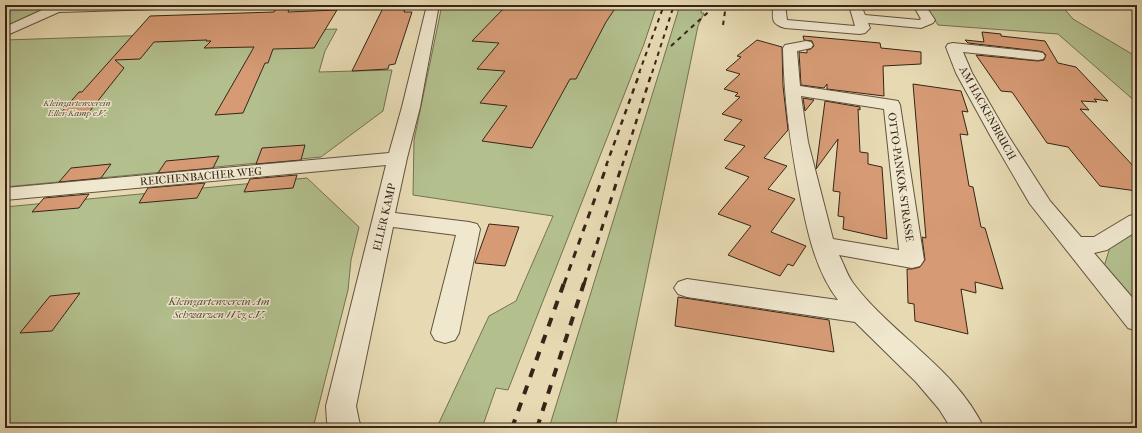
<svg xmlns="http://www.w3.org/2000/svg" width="1142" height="433" viewBox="0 0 1142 433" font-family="'IM FELL French Canon',serif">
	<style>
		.green { fill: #b3c08e; stroke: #747252 }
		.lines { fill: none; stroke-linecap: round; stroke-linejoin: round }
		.river { fill: #9bb8b7; fill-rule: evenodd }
		.building { fill: #d69b75; stroke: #362517 }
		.minor-casing { stroke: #62523e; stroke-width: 2 }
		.minor { fill: #efe7ce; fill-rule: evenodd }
		.rail-far3 { stroke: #362517; stroke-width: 2; stroke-dasharray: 4.5 4.5; stroke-linecap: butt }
		.rail-far2 { stroke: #362517; stroke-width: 2.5; stroke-dasharray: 5.5 5.5; stroke-linecap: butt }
		.rail-far1 { stroke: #362517; stroke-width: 3; stroke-dasharray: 7 7; stroke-linecap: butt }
		.rail { stroke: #362517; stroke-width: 4; stroke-dasharray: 9 9; stroke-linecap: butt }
		.labels { text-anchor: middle; stroke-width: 3; stroke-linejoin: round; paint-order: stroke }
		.far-park-label { font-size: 9px; font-style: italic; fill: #554c35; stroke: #efe7ce }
		.street-label { font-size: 11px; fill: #362517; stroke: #efe7ce }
		.park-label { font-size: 11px; font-style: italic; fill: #554c35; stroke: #efe7ce }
	</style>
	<rect width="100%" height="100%" fill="#e7dab3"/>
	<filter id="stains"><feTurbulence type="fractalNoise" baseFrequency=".005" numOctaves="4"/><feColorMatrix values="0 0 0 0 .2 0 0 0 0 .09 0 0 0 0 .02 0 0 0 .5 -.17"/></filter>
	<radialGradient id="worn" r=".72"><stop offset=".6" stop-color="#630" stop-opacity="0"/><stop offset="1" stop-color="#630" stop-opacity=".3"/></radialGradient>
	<path class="green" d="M 5,5 L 53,5 L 5,27 Z
		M 442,5 L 657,5 L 644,44 L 508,390 L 496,388 L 482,428 L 452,428 L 438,425 L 489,316 L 516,301 L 553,216 L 413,195 L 414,140 Z
		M 680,5 L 702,5 L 701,13 L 704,13 L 698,26 L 615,428 L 549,428 Z
		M 925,5 L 1061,5 L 1073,19 L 1137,57 L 1137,103 L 1058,34 L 938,25 Z
		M 337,29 L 325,51 L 319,72 L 392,70 L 383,111 L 321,157 L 5,187 L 5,40 Z
		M 307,178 L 359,227 L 351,260 L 348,290 L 313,428 L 5,428 L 5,207 Z
		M 1137,222 L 1137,316 L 1102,273 L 1111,244 Z"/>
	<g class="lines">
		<path class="river" d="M 5,5 L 28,5 L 25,10 L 5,16 Z"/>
	</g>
	<path class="building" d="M 278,5 L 290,7 L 288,12 L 337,10 L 314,48 L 273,49 L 268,63 L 265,63 L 243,113 L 215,115 L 254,47 L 204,48 L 211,41 L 206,41 L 207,40 L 154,42 L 140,59 L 115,60 L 124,68 L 89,112 L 59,115 L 79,92 L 82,92 L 150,16 L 274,12 Z
		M 406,5 L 404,12 L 412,12 L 395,64 L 389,65 L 388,69 L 352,71 L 384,6 Z
		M 507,5 L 591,5 L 616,7 L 606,22 L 576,79 L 570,79 L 532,148 L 482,141 L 507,106 L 480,103 L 505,71 L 477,69 L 499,43 L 472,41 Z
		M 982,32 L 1001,34 L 1001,36 L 1045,41 L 1058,63 L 1076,67 L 1108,101 L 1094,99 L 1097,102 L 1081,101 L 1089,110 L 1080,109 L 1137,170 L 1137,191 L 1100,186 L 1068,147 L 1047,143 L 1012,92 L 1001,91 L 976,55 L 1038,61 L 1044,60 L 1046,55 L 1043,52 L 1038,51 L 968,43 L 965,40 L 984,42 Z
		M 803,36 L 880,43 L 881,48 L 921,52 L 921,64 L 883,66 L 884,96 L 827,89 L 827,84 L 824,88 L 801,85 L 799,52 L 807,53 L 807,50 L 811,49 L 814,46 L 812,41 L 804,40 Z
		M 757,40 L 782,47 L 783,86 L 788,130 L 764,158 L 787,166 L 768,189 L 795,199 L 771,232 L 806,246 L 793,266 L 788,264 L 780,276 L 728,255 L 751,226 L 718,214 L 749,177 L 725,168 L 745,146 L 724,140 L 742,120 L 722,114 L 740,97 L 735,96 L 738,93 L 724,89 L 740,74 L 726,70 L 741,57 L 737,56 Z
		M 913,84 L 961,91 L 968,112 L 962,111 L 968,135 L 960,134 L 969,186 L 973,187 L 981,227 L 985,228 L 1003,289 L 975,282 L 976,293 L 961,289 L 968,334 L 915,321 L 914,304 L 908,303 L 907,269 L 912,269 L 920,267 L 925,260 L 922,237 L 926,238 Z
		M 803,98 L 814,100 L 805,111 Z
		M 825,101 L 860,107 L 860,110 L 858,109 L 860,152 L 868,153 L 868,164 L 882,167 L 887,239 L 843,229 L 844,217 L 838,216 L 840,192 L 833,191 L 838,139 L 816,169 Z
		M 305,145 L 301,160 L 256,164 L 262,148 Z
		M 219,156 L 213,168 L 158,173 L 166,161 Z
		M 111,164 L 101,178 L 59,182 L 71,168 Z
		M 297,175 L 293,188 L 244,192 L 250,179 Z
		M 205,183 L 197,198 L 139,203 L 148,188 Z
		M 89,194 L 79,208 L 32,212 L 44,198 Z
		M 489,224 L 519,227 L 505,266 L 475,263 Z
		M 80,293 L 52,331 L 20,333 L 50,296 Z
		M 678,297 L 829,320 L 834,352 L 675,326 Z"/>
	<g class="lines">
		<defs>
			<path id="minor" d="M 53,5 L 165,5 L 163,8 L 159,9 L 59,12 L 5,36 L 5,27 Z
				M 427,5 L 439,5 L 420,107 L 407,158 L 395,213 L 469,222 L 477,224 L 480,229 L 459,333 L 455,340 L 445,343 L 435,340 L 431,333 L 456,235 L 393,227 L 356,406 L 359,421 L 362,428 L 330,428 L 327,422 L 326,406 L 386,165 L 5,200 L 5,188 L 389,153 L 402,107 Z
				M 773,5 L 785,5 L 787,20 L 855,26 L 849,5 L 861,5 L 865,15 L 919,20 L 921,19 L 913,5 L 925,5 L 935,20 L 933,23 L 921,28 L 868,23 L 870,28 L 865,33 L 860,34 L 785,28 C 770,24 773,18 773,5 Z
				M 806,41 L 811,42 L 813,45 L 811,48 L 797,51 L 800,86 L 892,100 L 898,101 L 900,105 L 924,260 L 920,266 L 912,268 L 839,255 C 844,264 847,275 853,283 C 892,335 955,367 984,428 L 951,428 L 939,409 L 916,382 L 855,322 L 687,297 L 678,294 L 674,288 L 678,282 L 687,279 L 838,300 C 815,270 807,230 800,194 C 790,143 784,100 783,48 L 785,45 ZM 801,96 L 884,109 L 899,250 L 833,239 L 808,142 Z
				M 953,43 L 1038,52 L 1043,53 L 1045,56 L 1043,59 L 1038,60 L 963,52 L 972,73 L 1009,137 L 1050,201 L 1081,237 L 1094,237 L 1129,216 L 1137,214 L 1137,231 L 1107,250 L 1094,253 L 1137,303 L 1137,331 L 1128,328 L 1030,204 L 991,137 L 956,73 L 946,47 L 948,44 Z"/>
		</defs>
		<use href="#minor" class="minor-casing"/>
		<use href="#minor" class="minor"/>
		<path class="rail-far3" d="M 723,25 L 726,5
			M 671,46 L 716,5
			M 639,73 L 664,5
			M 652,73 L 674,5"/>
		<path class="rail-far2" d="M 606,166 L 640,72
			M 622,166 L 652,72"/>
		<path class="rail-far1" d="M 564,284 L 607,165
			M 584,284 L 622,165"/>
		<path class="rail" d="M 512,428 L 564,283
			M 537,428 L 584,283"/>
	</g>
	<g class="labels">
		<g class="far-park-label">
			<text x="77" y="106">Kleingartenverein<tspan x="77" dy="10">Eller Kamp e.V.</tspan></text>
		</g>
		<g class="street-label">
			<text transform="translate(988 113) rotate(61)" y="4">AM HACKENBRUCH</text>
			<text transform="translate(201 176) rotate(-5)" y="4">REICHENBACHER WEG</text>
			<text transform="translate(901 177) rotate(82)" y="4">OTTO-PANKOK-STRASSE</text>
			<text transform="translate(384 217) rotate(-77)" y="4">ELLER KAMP</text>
		</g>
		<g class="park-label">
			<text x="219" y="305">Kleingartenverein Am<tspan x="219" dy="13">Schwarzen Weg e.V.</tspan></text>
		</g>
	</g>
	<rect width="1142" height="433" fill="none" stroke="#e7dab3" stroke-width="20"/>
	<rect x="6" y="6" width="1130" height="421" fill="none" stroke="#362517" stroke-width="2"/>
	<rect x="10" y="10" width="1122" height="413" fill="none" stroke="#362517"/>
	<rect width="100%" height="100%" filter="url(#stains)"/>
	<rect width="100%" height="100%" fill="url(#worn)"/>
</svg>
